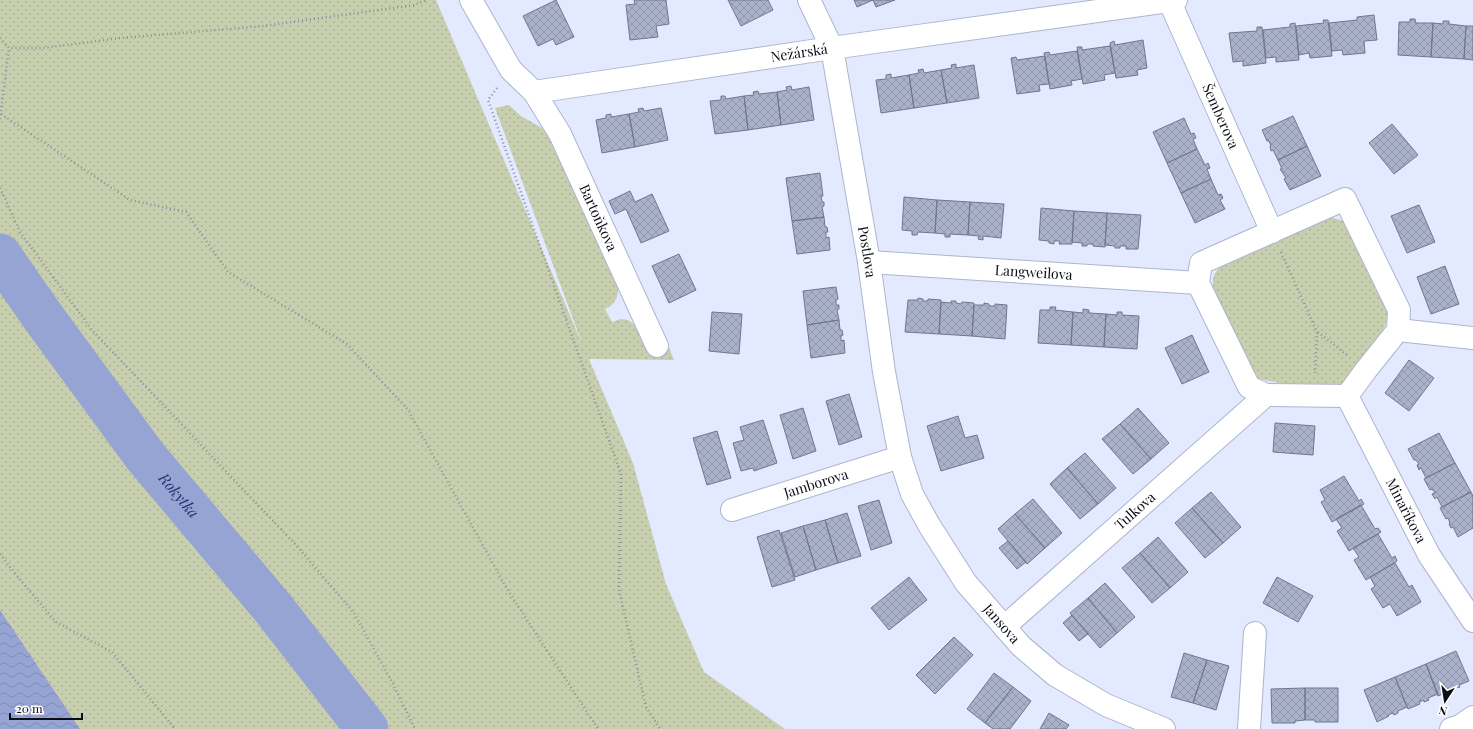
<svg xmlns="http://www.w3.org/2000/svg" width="1473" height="729" viewBox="0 0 1473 729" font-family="'Playfair Display',serif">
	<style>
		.grass { fill: url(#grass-dots) }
		.water { fill: url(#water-waves) }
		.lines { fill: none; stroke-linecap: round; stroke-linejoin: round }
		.river { stroke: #96a4d4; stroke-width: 43 }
		.building { fill: url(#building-cross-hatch); stroke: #6f768d }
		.minor-casing { stroke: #adb5ce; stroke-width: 24 }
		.path { stroke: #8a8f9f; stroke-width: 2.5; stroke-dasharray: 1 3; stroke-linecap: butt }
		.minor { stroke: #fff; stroke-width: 22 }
		.labels { text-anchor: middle; stroke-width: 4; stroke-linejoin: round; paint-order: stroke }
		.street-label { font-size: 14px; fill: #0a0d15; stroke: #fff }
		.water-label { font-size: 15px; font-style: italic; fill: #232f69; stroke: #fff }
	</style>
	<defs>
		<pattern id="grass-dots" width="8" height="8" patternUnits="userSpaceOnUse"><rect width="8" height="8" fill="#c8cfaf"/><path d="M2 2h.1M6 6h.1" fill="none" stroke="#aab196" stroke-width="1.8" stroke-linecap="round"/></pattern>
		<pattern id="water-waves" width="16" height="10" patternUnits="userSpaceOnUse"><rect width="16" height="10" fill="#96a4d4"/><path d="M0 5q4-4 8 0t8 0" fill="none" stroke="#808cb5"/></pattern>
		<pattern id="building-cross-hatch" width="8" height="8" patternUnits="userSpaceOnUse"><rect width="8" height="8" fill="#aab2cb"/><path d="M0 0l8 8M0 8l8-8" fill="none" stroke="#9198ad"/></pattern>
	</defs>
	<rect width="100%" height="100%" fill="#e3eaff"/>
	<path class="grass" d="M 0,0 L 436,0 L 583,346 L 495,108 L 509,105 L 521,116 L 542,128 L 550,140 L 617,284 C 620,295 616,304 605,309 L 612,322 L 621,319 L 628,320 L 634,324 L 638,329 L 667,343 L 674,360 L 589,359 L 633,463 L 666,584 L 704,672 L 785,729 L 79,729 L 0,617 Z
		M 1331,217 L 1346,222 L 1388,313 C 1386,330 1379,337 1369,350 C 1361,361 1353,377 1342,384 C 1330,391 1271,383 1257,378 L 1214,291 C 1211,278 1214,272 1224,263 Z"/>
	<path class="water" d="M 0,610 L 80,729 L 0,729 Z"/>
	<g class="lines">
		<path class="river" id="s1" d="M 0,255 L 43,317 L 145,456 L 273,608 L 367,729"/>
	</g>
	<path class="building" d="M 556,0 L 574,37 L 556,45 L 553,39 L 538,46 L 523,16 Z
		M 634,0 L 666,0 L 669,24 L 656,26 L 658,37 L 630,40 L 626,5 L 635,4 Z
		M 728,0 L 768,0 L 773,10 L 741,26 Z
		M 854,0 L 873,0 L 857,7 Z
		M 873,0 L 895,0 L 876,7 Z
		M 1374,15 L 1377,40 L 1364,41 L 1365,53 L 1343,55 L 1342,50 L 1332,51 L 1329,23 L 1357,20 L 1357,17 Z
		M 1410,19 L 1415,19 L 1416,23 L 1433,23 L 1431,57 L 1398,55 L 1399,22 L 1410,22 Z
		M 1323,20 L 1328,20 L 1332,56 L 1310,58 L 1309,53 L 1299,55 L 1296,26 L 1324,23 Z
		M 1443,21 L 1449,21 L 1449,24 L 1466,26 L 1464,59 L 1431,57 L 1433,23 L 1443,24 Z
		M 1295,23 L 1299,60 L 1276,62 L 1276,57 L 1266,58 L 1263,30 L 1290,27 L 1290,24 Z
		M 1466,26 L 1473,26 L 1473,60 L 1464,59 Z
		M 1257,27 L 1262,27 L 1266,63 L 1243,66 L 1243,61 L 1233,62 L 1229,33 L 1257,31 Z
		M 1143,40 L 1147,68 L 1137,70 L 1138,75 L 1116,78 L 1110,43 L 1114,41 L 1115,45 Z
		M 1110,46 L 1115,73 L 1104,75 L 1105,80 L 1083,84 L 1077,47 L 1082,47 L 1082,50 Z
		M 1077,51 L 1082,79 L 1071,81 L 1072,85 L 1050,89 L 1044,53 L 1049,52 L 1050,55 Z
		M 1045,56 L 1049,84 L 1039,85 L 1040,91 L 1017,94 L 1011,58 L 1016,57 L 1017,60 Z
		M 956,64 L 956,68 L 974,65 L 979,98 L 947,103 L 941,70 L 952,68 L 951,65 Z
		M 923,69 L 924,73 L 941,70 L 947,103 L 914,108 L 909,75 L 919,73 L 918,70 Z
		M 891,74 L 891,78 L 909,75 L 914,108 L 881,113 L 876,80 L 886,79 L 886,75 Z
		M 791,86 L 792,90 L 809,87 L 814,120 L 781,125 L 777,92 L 787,90 L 786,87 Z
		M 758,91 L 759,94 L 777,92 L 781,125 L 748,130 L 744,96 L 754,95 L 753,92 Z
		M 721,96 L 725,96 L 726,99 L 744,96 L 748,130 L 715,134 L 710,101 L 721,100 Z
		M 643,108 L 644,111 L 661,108 L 668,140 L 635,147 L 629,114 L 639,112 L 638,109 Z
		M 611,114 L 611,117 L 629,114 L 635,147 L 602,153 L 596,120 L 606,118 L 606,115 Z
		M 1293,116 L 1307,146 L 1278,160 L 1273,150 L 1271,151 L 1270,146 L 1271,146 L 1269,141 L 1267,141 L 1262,130 Z
		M 1184,118 L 1191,134 L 1194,133 L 1196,138 L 1193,139 L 1197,149 L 1167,163 L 1153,132 Z
		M 1392,124 L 1418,155 L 1394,174 L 1369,143 Z
		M 1307,146 L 1321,176 L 1290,190 L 1284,179 L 1286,178 L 1280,169 L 1282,169 L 1278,160 Z
		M 1197,149 L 1205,165 L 1208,163 L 1210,168 L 1207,169 L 1211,179 L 1181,193 L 1167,163 Z
		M 820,173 L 823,196 L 821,196 L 822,202 L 824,202 L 824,206 L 822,207 L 824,217 L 792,221 L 786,178 Z
		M 1211,179 L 1218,195 L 1221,194 L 1223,198 L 1220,200 L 1225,209 L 1195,223 L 1181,193 Z
		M 630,191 L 635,202 L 652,194 L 669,231 L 641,243 L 626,209 L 615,214 L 609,201 Z
		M 904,197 L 937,200 L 935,233 L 918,232 L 917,235 L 912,235 L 912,231 L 902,230 Z
		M 937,200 L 970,202 L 968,235 L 950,234 L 950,237 L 945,237 L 945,234 L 935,233 Z
		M 970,202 L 1004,204 L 1001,238 L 983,236 L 983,240 L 978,239 L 979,236 L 968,235 Z
		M 1419,205 L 1435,242 L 1407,253 L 1391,216 Z
		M 1041,208 L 1074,211 L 1072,244 L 1059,244 L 1060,241 L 1054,241 L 1054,244 L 1049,243 L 1049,241 L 1039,240 Z
		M 1074,211 L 1107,213 L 1105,247 L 1093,246 L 1093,244 L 1087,244 L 1087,246 L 1082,246 L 1082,243 L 1072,242 Z
		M 1107,213 L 1141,215 L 1138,249 L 1126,249 L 1126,246 L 1120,246 L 1120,248 L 1115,248 L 1115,246 L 1105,245 Z
		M 824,217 L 825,227 L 827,227 L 828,232 L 826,232 L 826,238 L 829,237 L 830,250 L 797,254 L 792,221 Z
		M 679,254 L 696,290 L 669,303 L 652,266 Z
		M 1445,266 L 1459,304 L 1431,314 L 1417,277 Z
		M 836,287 L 838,299 L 836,300 L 836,305 L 839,305 L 839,309 L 837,310 L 839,320 L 807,325 L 803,291 Z
		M 918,298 L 923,299 L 923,301 L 928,301 L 928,299 L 941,300 L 939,334 L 905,332 L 908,300 L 918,300 Z
		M 951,301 L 956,301 L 956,303 L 961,304 L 962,302 L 974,303 L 972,336 L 939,334 L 941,302 L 951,303 Z
		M 984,303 L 989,304 L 989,306 L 995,306 L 995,304 L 1007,305 L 1005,339 L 972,336 L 974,305 L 984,305 Z
		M 1050,307 L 1056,307 L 1055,310 L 1073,312 L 1071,345 L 1038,343 L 1040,310 L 1050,310 Z
		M 1083,309 L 1089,310 L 1089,313 L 1106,314 L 1104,347 L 1071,345 L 1073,312 L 1083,313 Z
		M 712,312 L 742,314 L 739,354 L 709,351 Z
		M 1117,312 L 1122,312 L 1122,315 L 1139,316 L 1137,349 L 1104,347 L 1106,314 L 1117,315 Z
		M 839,320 L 840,330 L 842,330 L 843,335 L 841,336 L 841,341 L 844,340 L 845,353 L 811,358 L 807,325 Z
		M 1192,335 L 1209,372 L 1182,384 L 1165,348 Z
		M 1409,360 L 1434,378 L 1409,411 L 1385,393 Z
		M 849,394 L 862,437 L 839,445 L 826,401 Z
		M 803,408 L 816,451 L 793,459 L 780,415 Z
		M 1138,408 L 1169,443 L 1151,459 L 1120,424 Z
		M 958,416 L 965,438 L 977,435 L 984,458 L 941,471 L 927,426 Z
		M 763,420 L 777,463 L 754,471 L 753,468 L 741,471 L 733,443 L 744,440 L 740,427 Z
		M 1275,423 L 1315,426 L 1313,455 L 1273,452 Z
		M 1120,424 L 1151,459 L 1133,474 L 1102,439 Z
		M 717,431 L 731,478 L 707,485 L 693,438 Z
		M 1439,433 L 1455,463 L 1426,478 L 1421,468 L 1419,470 L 1417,465 L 1419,464 L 1416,460 L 1414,460 L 1408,449 Z
		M 1085,453 L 1116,488 L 1098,504 L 1067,468 Z
		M 1455,463 L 1471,492 L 1442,507 L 1437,497 L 1435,499 L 1432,494 L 1435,493 L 1432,489 L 1430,490 L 1424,479 Z
		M 1067,468 L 1098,504 L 1080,519 L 1050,484 Z
		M 1344,476 L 1359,501 L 1361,499 L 1364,504 L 1332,522 L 1321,502 L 1325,500 L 1320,490 Z
		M 1211,492 L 1241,527 L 1223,543 L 1192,508 Z
		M 1471,492 L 1473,496 L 1473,528 L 1458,537 L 1453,527 L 1451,528 L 1449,524 L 1450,523 L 1448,518 L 1446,519 L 1440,508 Z
		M 1033,499 L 1062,533 L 1045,548 L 1015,514 Z
		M 879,500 L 892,543 L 871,550 L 858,506 Z
		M 1361,505 L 1375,529 L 1378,528 L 1381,532 L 1349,551 L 1337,531 L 1342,528 L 1336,519 Z
		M 1192,508 L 1223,543 L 1205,558 L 1175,523 Z
		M 847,513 L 861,556 L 838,563 L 825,520 Z
		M 1015,514 L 1045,548 L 1027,564 L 998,529 Z
		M 825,520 L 838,563 L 816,570 L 803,526 Z
		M 803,526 L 816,570 L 795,577 L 781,533 Z
		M 779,530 L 795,580 L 772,587 L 757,537 Z
		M 1378,534 L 1392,558 L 1395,556 L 1397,561 L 1366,580 L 1354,560 L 1359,557 L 1353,548 Z
		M 1158,537 L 1188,572 L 1170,588 L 1140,553 Z
		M 1008,541 L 1026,562 L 1017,569 L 999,548 Z
		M 1140,553 L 1170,588 L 1152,603 L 1122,568 Z
		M 1395,563 L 1409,587 L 1412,585 L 1421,602 L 1397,616 L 1390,604 L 1383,608 L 1371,589 L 1375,586 L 1370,577 Z
		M 909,577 L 927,600 L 889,630 L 871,608 Z
		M 1277,577 L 1313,596 L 1298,622 L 1263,603 Z
		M 1105,583 L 1135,617 L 1117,633 L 1088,598 Z
		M 1088,598 L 1117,633 L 1100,648 L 1070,613 Z
		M 1072,615 L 1088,634 L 1079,641 L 1063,623 Z
		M 954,637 L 973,655 L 935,694 L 916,675 Z
		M 1456,651 L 1469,681 L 1459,685 L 1460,687 L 1450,689 L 1450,691 L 1438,696 L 1426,664 Z
		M 1184,653 L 1207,660 L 1193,703 L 1171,697 Z
		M 1207,660 L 1229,666 L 1216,710 L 1193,703 Z
		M 1426,664 L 1438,694 L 1428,698 L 1429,700 L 1424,702 L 1424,700 L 1419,702 L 1420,704 L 1408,709 L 1395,677 Z
		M 994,673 L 1013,687 L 985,723 L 967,709 Z
		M 1395,677 L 1407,707 L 1398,711 L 1398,713 L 1394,715 L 1393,713 L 1388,715 L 1389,716 L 1377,722 L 1364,690 Z
		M 1013,687 L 1031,701 L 1010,729 L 993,729 L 985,723 Z
		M 1305,688 L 1338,688 L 1338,722 L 1315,722 L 1315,720 L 1305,720 Z
		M 1305,688 L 1305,720 L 1295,721 L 1295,723 L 1272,723 L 1271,689 Z
		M 1049,713 L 1069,725 L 1066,729 L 1040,729 Z"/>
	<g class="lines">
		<defs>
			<g id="minor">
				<path id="s2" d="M 471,0 L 511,70 L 534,92 L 560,134 L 657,346"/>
				<path id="s3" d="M 809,0 L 832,48 L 869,262 L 884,372 L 894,425 L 900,457 L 912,494 L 929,525 L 966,583 L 1021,646 L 1055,675 L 1106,705 L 1164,729"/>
				<path id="s4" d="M 1169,0 L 1272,232"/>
				<path id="s5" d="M 534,92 L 832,48 L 1176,0"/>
				<path d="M 1345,199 L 1399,310 L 1398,330 L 1366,370 L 1347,396 L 1266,395 L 1249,387 L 1198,283 L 1201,263 Z"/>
				<path id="s6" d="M 869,262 L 1198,283"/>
				<path d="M 1398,330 L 1473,338"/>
				<path id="s7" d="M 1347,396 L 1429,555 L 1473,621"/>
				<path id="s8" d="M 732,510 L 900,457"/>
				<path id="s9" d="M 1004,627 L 1266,395"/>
				<path d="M 1249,729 L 1255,633"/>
				<path d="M 1451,729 L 1460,726 L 1473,717"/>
			</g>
		</defs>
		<use href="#minor" class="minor-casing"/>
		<path class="path" d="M 0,38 L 9,48 L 43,48 L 120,38 L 263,26 L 415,5 L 426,0
			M 497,88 L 488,100 L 621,474 L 619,590 L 646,707 L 660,729
			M 1,114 L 130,200 L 186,212 L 228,272 L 347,344 L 408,410 L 507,589 L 598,729
			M 0,119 L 9,48
			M 0,188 L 20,232 L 92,330 L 295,544 L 354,613 L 392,682 L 415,729
			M 1281,252 L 1317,332 L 1315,373
			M 1318,332 L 1348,356
			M 0,554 L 26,587 L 56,622 L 112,652 L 175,729"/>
		<use href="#minor" class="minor"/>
	</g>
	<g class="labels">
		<g class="street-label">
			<text dy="5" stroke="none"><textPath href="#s5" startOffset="268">Nežárská</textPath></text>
			<text dy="5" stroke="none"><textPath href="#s4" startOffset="127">Šemberova</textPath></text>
			<text dy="5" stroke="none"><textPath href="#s2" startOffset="254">Bartoňkova</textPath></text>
			<text dy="5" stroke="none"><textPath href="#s3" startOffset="260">Postlova</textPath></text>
			<text dy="5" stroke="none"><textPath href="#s6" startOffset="165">Langweilova</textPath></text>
			<text dy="5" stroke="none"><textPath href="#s8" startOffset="88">Jamborova</textPath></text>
			<text dy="5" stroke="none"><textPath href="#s9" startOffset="175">Tulkova</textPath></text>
			<text dy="5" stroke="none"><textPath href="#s7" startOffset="129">Minaříkova</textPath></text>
			<text dy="5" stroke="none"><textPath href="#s3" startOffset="665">Jansova</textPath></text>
		</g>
		<g class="water-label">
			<text dy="5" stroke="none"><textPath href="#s1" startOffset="300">Rokytka</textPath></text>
		</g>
	</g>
	<g transform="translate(1445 701) rotate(192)" stroke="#ffffff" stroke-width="3" paint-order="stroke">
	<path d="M0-3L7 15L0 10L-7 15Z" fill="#0a0d15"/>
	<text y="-6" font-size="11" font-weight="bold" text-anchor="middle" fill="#0a0d15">N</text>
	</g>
	<path d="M10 713v6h72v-6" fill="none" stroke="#0a0d15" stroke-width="2"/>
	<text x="16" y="713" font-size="12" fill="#0a0d15" stroke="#ffffff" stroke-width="3" paint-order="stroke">20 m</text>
</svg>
